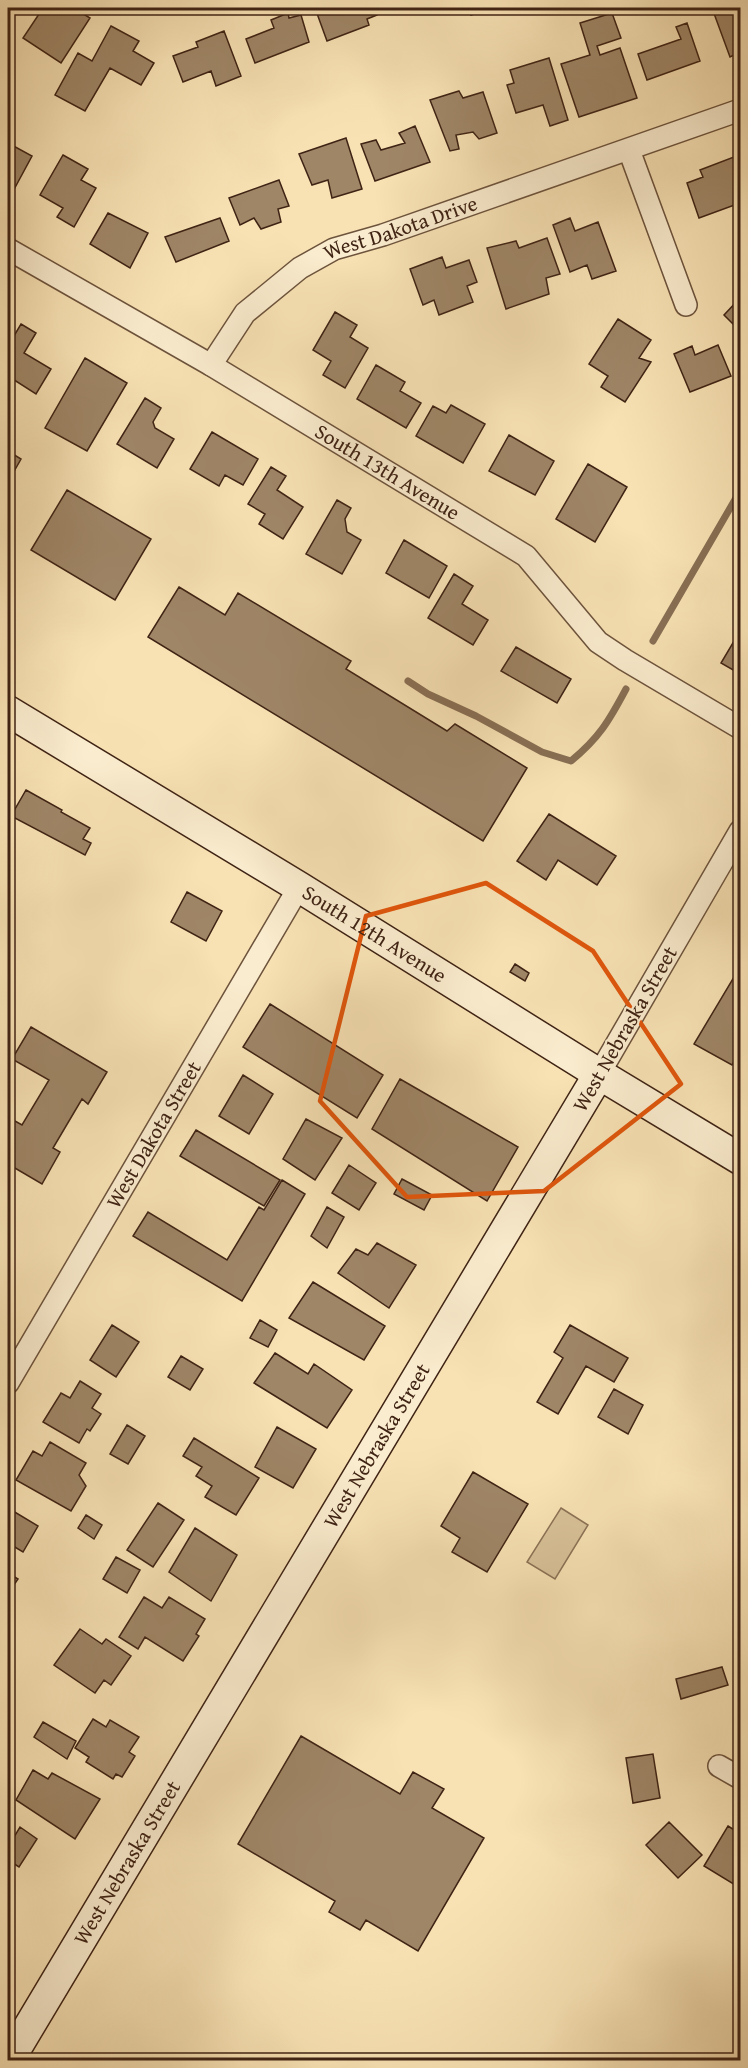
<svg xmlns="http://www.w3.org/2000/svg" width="748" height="2068" viewBox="0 0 748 2068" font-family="'Gentium Book Plus',serif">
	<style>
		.pitch { fill: #d9c299; stroke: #8c7256; stroke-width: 1.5 }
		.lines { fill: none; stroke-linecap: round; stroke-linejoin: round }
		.stream { stroke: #886f54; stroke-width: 7 }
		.building { fill: #9f8667; stroke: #3f2314; stroke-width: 1.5 }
		.street-casing { stroke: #6d533c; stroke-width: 24 }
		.secondary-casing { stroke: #3f2314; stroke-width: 33 }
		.street { stroke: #faecce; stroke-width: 21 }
		.secondary { stroke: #faecce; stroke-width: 30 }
		.marked { fill: none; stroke: #e0560c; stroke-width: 4.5; stroke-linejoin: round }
		.labels { text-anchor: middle; stroke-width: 4.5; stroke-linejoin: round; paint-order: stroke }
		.street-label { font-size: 21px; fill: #3f2314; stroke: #faecce }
	</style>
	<rect width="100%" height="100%" fill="#f8e2b4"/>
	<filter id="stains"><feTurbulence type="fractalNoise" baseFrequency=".00333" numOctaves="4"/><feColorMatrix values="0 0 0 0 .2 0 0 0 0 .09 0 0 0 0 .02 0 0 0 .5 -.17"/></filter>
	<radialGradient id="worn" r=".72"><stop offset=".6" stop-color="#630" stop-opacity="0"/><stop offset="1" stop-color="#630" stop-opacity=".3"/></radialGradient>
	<path class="pitch" d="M 561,1508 L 588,1525 L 555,1579 L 527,1562 Z"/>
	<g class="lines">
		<path class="stream" d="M 653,641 L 740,491
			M 408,681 L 428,694 L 476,716 L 542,752 L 571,761 C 599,738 609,721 626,689"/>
	</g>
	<path class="building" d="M 8,8 L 15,8 L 12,14 L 8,12 Z
		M 43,8 L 74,8 L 90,18 L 61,63 L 23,38 Z
		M 315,8 L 375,8 L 377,15 L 367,19 L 369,25 L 327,41 Z
		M 468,8 L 492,8 L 471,15 Z
		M 712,8 L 740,8 L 740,52 L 730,57 Z
		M 288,13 L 289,18 L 301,15 L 309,42 L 255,63 L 246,39 L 274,28 L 271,20 Z
		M 612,13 L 621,38 L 597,46 L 600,55 L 620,48 L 637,98 L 579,117 L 561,64 L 590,55 L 580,23 Z
		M 687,23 L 700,61 L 647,80 L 638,54 L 681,39 L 676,27 Z
		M 111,26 L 139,41 L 133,51 L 154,63 L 141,85 L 110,68 L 85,111 L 55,95 L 78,53 L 92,61 Z
		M 224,31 L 241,76 L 216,86 L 211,71 L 183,82 L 173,56 L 198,47 L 196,42 Z
		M 549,58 L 568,120 L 550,126 L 543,105 L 516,113 L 507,85 L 514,83 L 510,70 Z
		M 459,91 L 463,98 L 483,92 L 497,133 L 479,139 L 473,132 L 456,135 L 459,149 L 450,151 L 430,100 Z
		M 415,126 L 430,162 L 375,181 L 361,144 L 376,140 L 381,150 L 405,143 L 399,133 Z
		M 346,138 L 362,189 L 332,198 L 328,180 L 312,185 L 299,154 Z
		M 8,143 L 32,156 L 11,195 L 8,193 Z
		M 63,155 L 88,169 L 81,180 L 96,188 L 74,227 L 57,217 L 63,208 L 40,195 Z
		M 739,155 L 740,203 L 699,218 L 687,183 L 703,177 L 700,170 Z
		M 279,180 L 289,206 L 278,209 L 281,222 L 261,229 L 254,218 L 240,225 L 229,198 Z
		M 108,213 L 148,233 L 130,268 L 90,244 Z
		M 220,218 L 229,241 L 176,262 L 165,237 Z
		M 570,218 L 575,231 L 598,222 L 616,271 L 592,279 L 587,265 L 570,272 L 553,225 Z
		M 547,238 L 560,274 L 546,278 L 549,294 L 506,309 L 487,248 L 516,241 L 519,248 Z
		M 442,257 L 446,268 L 469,260 L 477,282 L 467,286 L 473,302 L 439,315 L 434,300 L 423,305 L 410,269 Z
		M 740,298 L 740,331 L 724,315 Z
		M 335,312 L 357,325 L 350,337 L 368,348 L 345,388 L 323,375 L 331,361 L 313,350 Z
		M 618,319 L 651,340 L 639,358 L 651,362 L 625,402 L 601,387 L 608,376 L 589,364 Z
		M 21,324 L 36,333 L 24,353 L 51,369 L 36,394 L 8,376 L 8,346 Z
		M 718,345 L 731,376 L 690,392 L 674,354 L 692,346 L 695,355 Z
		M 85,358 L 127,383 L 87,451 L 45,428 Z
		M 376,365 L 405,382 L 400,391 L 421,403 L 406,428 L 357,399 Z
		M 145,398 L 161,408 L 153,422 L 155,428 L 174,439 L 157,468 L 117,444 Z
		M 451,405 L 485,424 L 463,463 L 416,436 L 433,406 L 446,413 Z
		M 212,432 L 258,459 L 243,485 L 225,475 L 219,486 L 190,469 Z
		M 509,435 L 554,461 L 535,495 L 489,471 Z
		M 8,451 L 21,459 L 8,482 Z
		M 588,464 L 627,487 L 595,542 L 556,519 Z
		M 271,467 L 286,476 L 277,490 L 303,507 L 283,539 L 259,524 L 265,514 L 248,504 Z
		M 67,490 L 151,539 L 115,600 L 31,550 Z
		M 337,500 L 351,508 L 345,519 L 347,532 L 361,540 L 342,574 L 306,554 Z
		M 404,540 L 447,566 L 429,598 L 386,573 Z
		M 454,574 L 473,586 L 462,604 L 488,620 L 473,645 L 428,618 Z
		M 179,587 L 225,615 L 238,593 L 351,661 L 346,669 L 447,731 L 455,724 L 527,768 L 483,841 L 148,637 Z
		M 740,631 L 740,674 L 721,663 Z
		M 516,647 L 571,679 L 557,703 L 501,671 Z
		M 26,790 L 62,810 L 61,812 L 90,828 L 83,839 L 91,843 L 85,855 L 11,816 Z
		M 549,814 L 616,856 L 597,885 L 558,860 L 546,880 L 517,861 Z
		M 187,892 L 222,911 L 206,941 L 171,922 Z
		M 8,934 L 14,938 L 8,948 Z
		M 515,964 L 529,973 L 525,981 L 510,972 Z
		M 740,967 L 740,1052 L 732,1065 L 694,1044 Z
		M 270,1004 L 383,1075 L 357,1118 L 243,1047 Z
		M 31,1027 L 107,1072 L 88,1104 L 82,1099 L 53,1148 L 60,1152 L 42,1184 L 8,1164 L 8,1117 L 22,1125 L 49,1080 L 12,1059 Z
		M 243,1075 L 273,1094 L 249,1134 L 219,1116 Z
		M 400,1079 L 518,1147 L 487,1201 L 372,1129 Z
		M 306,1119 L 342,1138 L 315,1180 L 283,1159 Z
		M 196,1130 L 280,1180 L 264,1206 L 180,1156 Z
		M 349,1165 L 376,1183 L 359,1210 L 332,1193 Z
		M 402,1179 L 432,1195 L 424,1210 L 394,1194 Z
		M 282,1180 L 305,1194 L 242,1301 L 133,1236 L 148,1212 L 227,1260 L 259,1207 L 264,1210 Z
		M 327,1207 L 344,1217 L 327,1248 L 311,1236 Z
		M 377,1243 L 416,1265 L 389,1308 L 338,1273 L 356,1249 L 368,1255 Z
		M 313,1282 L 385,1326 L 364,1360 L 289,1318 Z
		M 260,1320 L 277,1330 L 268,1347 L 250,1338 Z
		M 112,1325 L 139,1342 L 116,1377 L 90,1360 Z
		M 570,1325 L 628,1358 L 614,1382 L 586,1366 L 558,1414 L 537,1402 L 563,1358 L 554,1352 Z
		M 275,1353 L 308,1374 L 314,1364 L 352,1390 L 327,1428 L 254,1383 Z
		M 181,1356 L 203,1369 L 190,1390 L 168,1377 Z
		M 80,1381 L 101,1394 L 92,1408 L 101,1414 L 90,1431 L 87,1429 L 79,1443 L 43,1422 L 61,1393 L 70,1398 Z
		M 614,1389 L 643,1405 L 628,1434 L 598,1417 Z
		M 127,1425 L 145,1436 L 128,1464 L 110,1454 Z
		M 277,1427 L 316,1449 L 293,1488 L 255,1467 Z
		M 194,1438 L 259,1478 L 236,1515 L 205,1497 L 212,1486 L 196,1476 L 202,1467 L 183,1456 Z
		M 50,1442 L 86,1463 L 79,1475 L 86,1486 L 71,1511 L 16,1480 L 33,1451 L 42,1456 Z
		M 473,1472 L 528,1504 L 487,1572 L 452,1552 L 460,1538 L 441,1526 Z
		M 158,1503 L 184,1520 L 153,1567 L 127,1550 Z
		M 8,1508 L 38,1526 L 23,1552 L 8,1543 Z
		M 86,1515 L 102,1525 L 94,1539 L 78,1528 Z
		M 195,1528 L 237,1555 L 211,1601 L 169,1572 Z
		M 116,1557 L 140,1570 L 127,1593 L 103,1579 Z
		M 8,1573 L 18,1579 L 9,1592 L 8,1591 Z
		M 144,1597 L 162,1608 L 169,1597 L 205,1619 L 196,1634 L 199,1636 L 183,1661 L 145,1637 L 138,1649 L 119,1637 Z
		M 80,1629 L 102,1644 L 106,1639 L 131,1656 L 111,1685 L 104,1680 L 95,1693 L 54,1665 Z
		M 722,1667 L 728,1685 L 681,1699 L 676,1679 Z
		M 93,1719 L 106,1727 L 110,1720 L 139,1737 L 129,1752 L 135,1756 L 122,1777 L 116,1774 L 113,1779 L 86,1762 L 89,1757 L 75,1748 Z
		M 43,1722 L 76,1741 L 67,1759 L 34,1737 Z
		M 301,1736 L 400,1794 L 413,1772 L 444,1789 L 432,1808 L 484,1838 L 418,1951 L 366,1920 L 360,1930 L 329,1912 L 335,1901 L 238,1844 Z
		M 653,1754 L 660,1798 L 633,1803 L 626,1758 Z
		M 33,1770 L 48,1779 L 52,1773 L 100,1799 L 75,1839 L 16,1800 Z
		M 669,1822 L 702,1855 L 678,1878 L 646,1845 Z
		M 728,1826 L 739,1833 L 734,1843 L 740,1846 L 740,1888 L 704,1866 Z
		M 20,1827 L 37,1839 L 19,1867 L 8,1860 L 8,1847 Z"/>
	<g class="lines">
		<defs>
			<g id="street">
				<path d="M 629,150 L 686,305"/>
				<path id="s1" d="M 8,249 L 211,365 L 526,556 L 598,642 L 625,660 L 740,728"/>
				<path id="s2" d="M 211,365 L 245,313 L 300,268 L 334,249 L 383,235 L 740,110"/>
				<path d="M 599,1074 L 740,831"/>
				<path id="s3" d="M 8,1383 L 299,887"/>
				<path d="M 719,1766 L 740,1778"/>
			</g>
			<g id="secondary">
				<path id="s4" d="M 8,711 L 299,887 L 599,1074 L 740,1159"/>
				<path id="s5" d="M 9,2060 L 599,1074"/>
			</g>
		</defs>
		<use href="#street" class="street-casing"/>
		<use href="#secondary" class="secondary-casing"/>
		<use href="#street" class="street"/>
		<use href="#secondary" class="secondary"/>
	</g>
	<path class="marked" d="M 486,883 L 593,951 L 681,1084 L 544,1191 L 407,1197 L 320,1101 L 366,916 Z"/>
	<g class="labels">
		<g class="street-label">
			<text dy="7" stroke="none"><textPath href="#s2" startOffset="242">West Dakota Drive</textPath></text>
			<text dy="7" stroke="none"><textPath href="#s1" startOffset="440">South 13th Avenue</textPath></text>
			<text dy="7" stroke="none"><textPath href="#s4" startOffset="429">South 12th Avenue</textPath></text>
			<text transform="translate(625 1029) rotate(-60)" y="7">West Nebraska Street</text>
			<text dy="7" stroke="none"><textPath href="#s3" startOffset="288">West Dakota Street</textPath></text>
			<text dy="7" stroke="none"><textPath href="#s5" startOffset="716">West Nebraska Street</textPath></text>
			<text dy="7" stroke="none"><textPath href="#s5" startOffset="230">West Nebraska Street</textPath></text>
		</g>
	</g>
	<rect width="748" height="2068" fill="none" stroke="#f8e2b4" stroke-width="30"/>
	<rect x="9" y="9" width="730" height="2050" fill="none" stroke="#3f2314" stroke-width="3"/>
	<rect x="15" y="15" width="718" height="2038" fill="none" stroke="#3f2314" stroke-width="1.5"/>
	<rect width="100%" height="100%" filter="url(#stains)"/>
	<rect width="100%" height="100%" fill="url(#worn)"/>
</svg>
